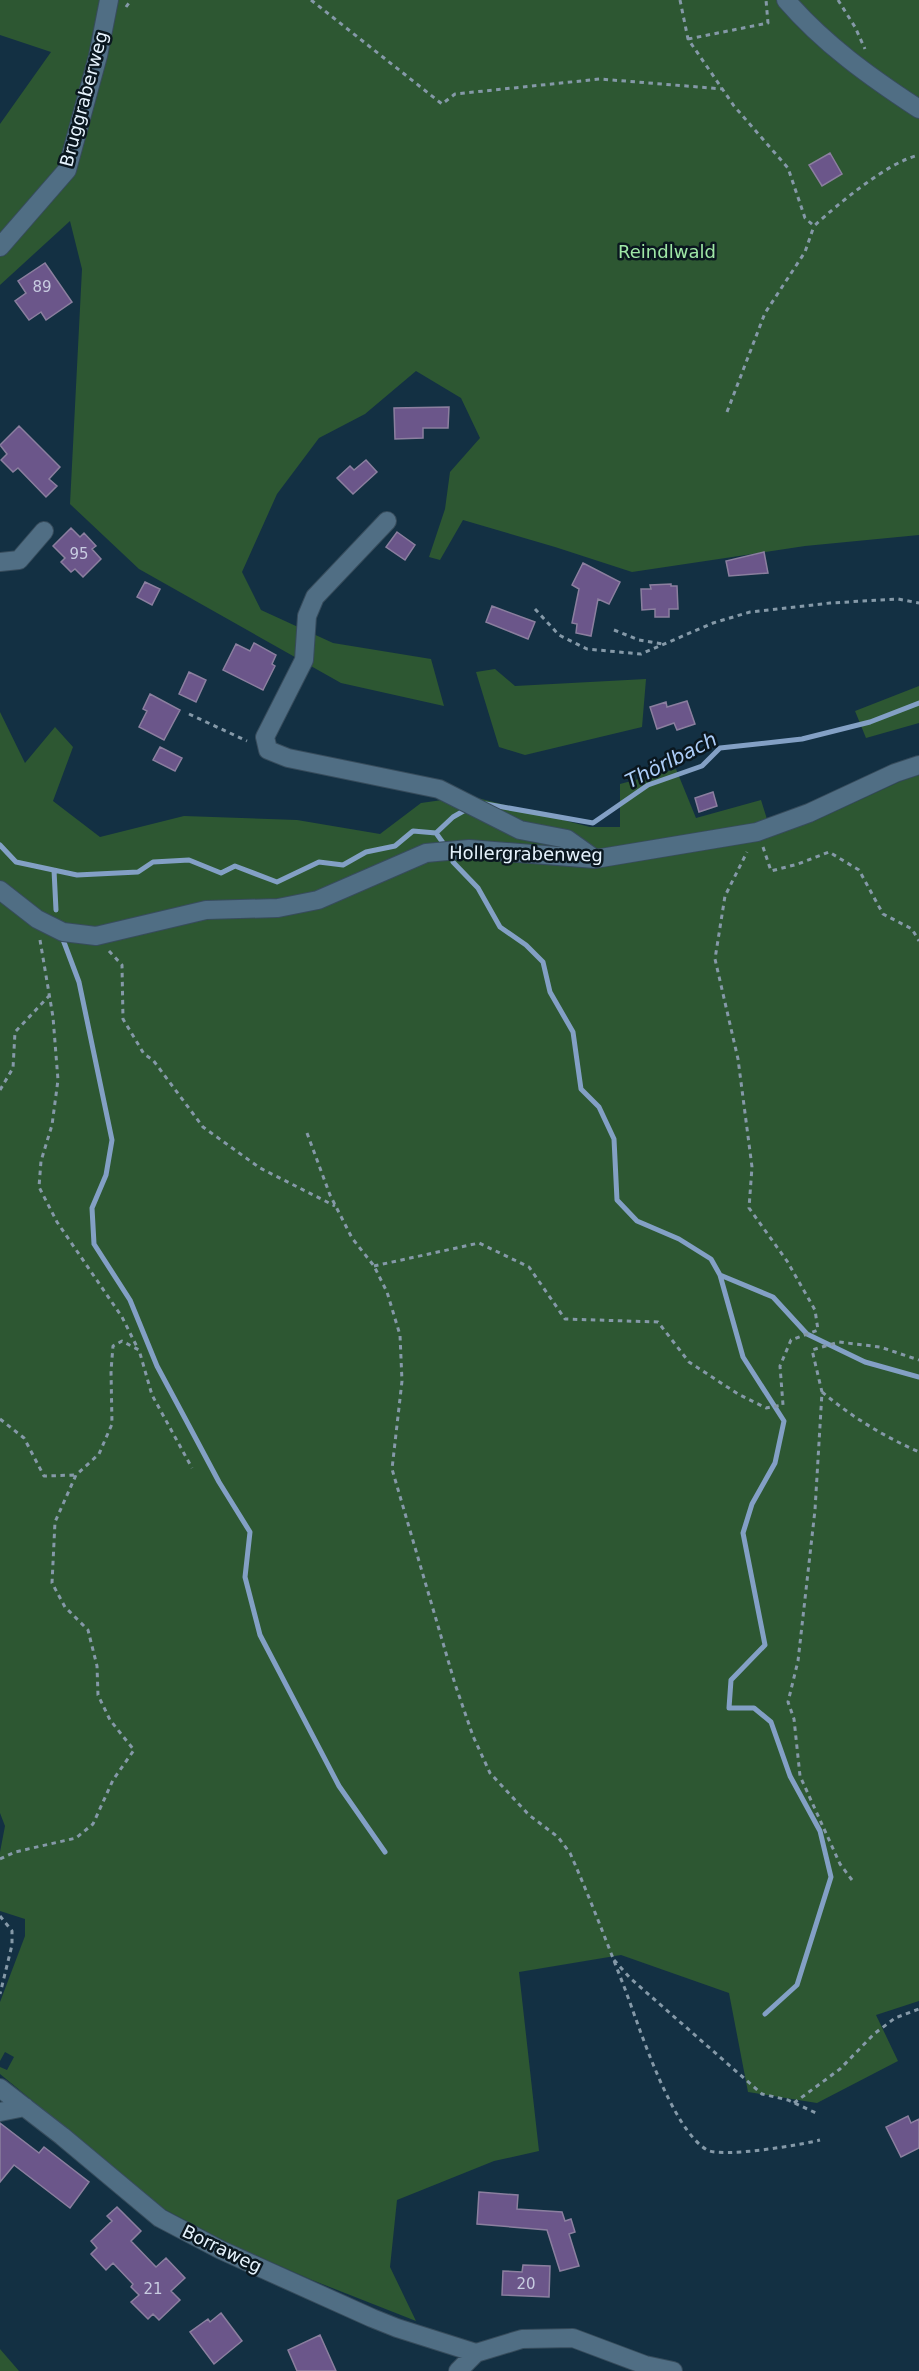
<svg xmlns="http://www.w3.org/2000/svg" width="919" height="2371" viewBox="0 0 919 2371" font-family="'DejaVu Sans',sans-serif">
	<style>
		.green { fill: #2d5732 }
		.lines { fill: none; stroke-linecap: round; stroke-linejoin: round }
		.stream { stroke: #83a0c5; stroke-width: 5 }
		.building { fill: #6b568a; stroke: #8b7f9f; stroke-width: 1.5 }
		.minor-casing { stroke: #374c5c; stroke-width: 20 }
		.path { stroke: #8599a8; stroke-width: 3; stroke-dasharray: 4.5 4.5; stroke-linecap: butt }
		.minor { stroke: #506e84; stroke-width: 18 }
		.labels { text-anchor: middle; stroke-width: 5; stroke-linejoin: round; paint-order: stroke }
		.number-label { font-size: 15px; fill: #c8cce1 }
		.street-label { font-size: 18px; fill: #e7f4fe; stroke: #0a171f }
		.park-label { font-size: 18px; fill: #9fe7a6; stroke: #0a171f }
		.water-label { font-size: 20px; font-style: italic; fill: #adcdf8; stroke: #0a171f }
	</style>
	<rect width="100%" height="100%" fill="#133043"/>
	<path class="green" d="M 0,0 L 919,0 L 919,535 L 805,546 L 632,572 L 555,547 L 463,520 L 440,560 L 429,557 L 445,509 L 450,472 L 480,438 L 461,398 L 416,371 L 365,414 L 319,438 L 277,494 L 242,572 L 261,610 L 333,643 L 431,659 L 444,706 L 341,683 L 139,569 L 70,504 L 82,269 L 70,221 L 0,285 L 0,124 L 51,52 L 0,35 Z
		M 495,669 L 515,686 L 646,679 L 642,727 L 525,755 L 499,747 L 476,672 Z
		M 919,686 L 919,723 L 866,738 L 855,711 Z
		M 0,712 L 25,763 L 55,727 L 73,747 L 53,801 L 100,837 L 184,816 L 297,820 L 380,834 L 421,803 L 470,796 L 590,827 L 620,827 L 620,784 L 676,769 L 696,818 L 761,800 L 772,835 L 812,822 L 899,782 L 919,775 L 919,2001 L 876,2015 L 898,2061 L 817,2103 L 748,2092 L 729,1993 L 621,1955 L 519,1972 L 539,2151 L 494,2161 L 397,2200 L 390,2267 L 416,2321 L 312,2280 L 228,2243 L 164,2209 L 0,2074 L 0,2067 L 7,2070 L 14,2057 L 5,2052 L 0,2061 L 0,2002 L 25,1936 L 25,1919 L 0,1911 L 0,1852 L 5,1826 L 0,1813 Z
		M 0,2349 L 19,2371 L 0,2371 Z"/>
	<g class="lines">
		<path class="stream" d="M 486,804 L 593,823 L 648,785 L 702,766 L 720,748 L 802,739 L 870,722 L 919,703
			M 436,833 L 446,847
			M 0,845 L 16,862 L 77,875 L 138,872 L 153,862 L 189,860 L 221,873 L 235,866 L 277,882 L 319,862 L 343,865 L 366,852 L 395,846 L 413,831 L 436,833 L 453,817 L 467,809
			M 453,862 L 478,888 L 500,927 L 526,945 L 543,962 L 550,992 L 573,1032 L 581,1089 L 599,1107 L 614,1139 L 617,1200 L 637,1221 L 679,1239 L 711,1259 L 720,1275 L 743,1357 L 784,1421 L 775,1463 L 752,1504 L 743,1533 L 765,1645 L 731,1680 L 729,1708 L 754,1708 L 771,1722 L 790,1776 L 820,1831 L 831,1877 L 797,1985 L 765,2014
			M 54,870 L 56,910
			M 62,937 L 79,982 L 112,1140 L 106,1175 L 92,1208 L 94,1244 L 130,1300 L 157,1366 L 187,1422 L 219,1482 L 250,1532 L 245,1577 L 260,1635 L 339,1786 L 385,1852
			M 720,1275 L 773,1297 L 807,1334 L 865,1362 L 919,1377"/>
	</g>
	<path class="building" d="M 830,153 L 842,174 L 822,186 L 809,165 Z
		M 45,263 L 72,302 L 46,320 L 41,312 L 29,320 L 15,301 L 26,293 L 18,281 Z
		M 449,407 L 448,428 L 423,428 L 423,438 L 395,439 L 394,408 Z
		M 19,426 L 60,467 L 49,479 L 57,486 L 46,497 L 18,468 L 13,472 L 1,460 L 7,454 L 0,445 Z
		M 366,460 L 377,472 L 353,494 L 337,478 L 350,466 L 354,470 Z
		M 71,528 L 80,537 L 84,533 L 96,546 L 92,549 L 101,559 L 83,577 L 75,569 L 71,572 L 61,562 L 65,558 L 53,546 Z
		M 397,532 L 415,545 L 405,560 L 386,547 Z
		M 764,552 L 768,573 L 729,576 L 726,561 Z
		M 583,563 L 620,582 L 609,604 L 598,599 L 591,636 L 576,633 L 577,624 L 572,623 L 579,589 L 572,585 Z
		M 145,582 L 160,589 L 152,605 L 137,597 Z
		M 671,584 L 671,586 L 677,586 L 678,609 L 669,609 L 669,617 L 655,617 L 655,609 L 642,610 L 641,589 L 651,589 L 650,585 Z
		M 492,606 L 535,622 L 528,639 L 486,622 Z
		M 254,643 L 276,655 L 272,664 L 275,666 L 263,690 L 223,670 L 236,644 L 250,651 Z
		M 189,672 L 206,680 L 196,702 L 179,694 Z
		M 150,694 L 180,710 L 164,740 L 139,727 L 147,711 L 143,709 Z
		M 687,701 L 695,724 L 677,730 L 674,723 L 657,729 L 650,707 L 666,702 L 667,707 Z
		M 160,747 L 182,758 L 175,771 L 153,760 Z
		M 713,792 L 717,806 L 699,812 L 695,798 Z
		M 908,2116 L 911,2123 L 919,2119 L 919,2148 L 901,2157 L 886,2127 Z
		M 0,2123 L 39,2153 L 44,2147 L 89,2182 L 70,2208 L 14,2165 L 0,2182 Z
		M 479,2192 L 518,2195 L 517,2209 L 562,2212 L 565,2221 L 571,2219 L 575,2232 L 569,2234 L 579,2266 L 560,2271 L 547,2230 L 477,2224 Z
		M 117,2207 L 141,2231 L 131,2241 L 156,2267 L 166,2258 L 185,2278 L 171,2291 L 180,2300 L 159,2320 L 153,2314 L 148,2319 L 131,2302 L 139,2295 L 131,2287 L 133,2284 L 113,2263 L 106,2270 L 91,2254 L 97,2248 L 91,2241 L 112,2221 L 107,2216 Z
		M 523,2265 L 550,2266 L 549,2297 L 502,2295 L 503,2271 L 522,2272 Z
		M 221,2313 L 242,2341 L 214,2364 L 190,2332 L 208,2319 L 210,2322 Z
		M 320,2335 L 336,2371 L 297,2371 L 288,2350 Z"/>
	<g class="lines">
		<defs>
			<path id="minor" d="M 786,0 C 824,44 870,77 919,109
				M 0,247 L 67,170 L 98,56 L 109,0
				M 387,521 L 315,597 L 307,616 L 304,660 L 265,737 L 268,750 L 288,758 L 439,789 L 520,830 L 567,839 L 595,859
				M 0,562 L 19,560 L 44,531
				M 0,890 L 37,919 L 63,932 L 96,936 L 206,910 L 278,908 L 318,900 L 426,853 L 469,849 L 595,859 L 757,832 L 809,813 L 895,773 L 919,765
				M 0,2088 L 62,2136 L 160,2218 L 221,2250 L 372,2318 L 397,2328 L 476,2353
				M 0,2112 L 25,2107
				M 458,2371 L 476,2353 L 522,2339 L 573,2338 L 645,2365 L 673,2371"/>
		</defs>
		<use href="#minor" class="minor-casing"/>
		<path class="path" d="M 311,0 L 442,104 L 455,94 L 600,79 L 723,89
			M 680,0 L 688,39 L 734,106 L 788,168 L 805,218 L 814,226 C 838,204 888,162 919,155
			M 838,0 L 855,27 L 865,49
			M 126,7 L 131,0
			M 688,39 L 768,23 L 766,0
			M 727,412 L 765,313 L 805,252 L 814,226
			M 535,609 L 559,635 L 587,649 L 641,654 L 713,623 L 750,612 L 830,603 L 898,599 L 919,603
			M 614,630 L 639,640 L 663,644
			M 189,714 L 247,741
			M 763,847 L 771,871 L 798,864 L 829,852 L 859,870 L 883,914 L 912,929 L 919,941
			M 40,940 L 53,1017 L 58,1080 L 52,1125 L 41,1161 L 39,1187 L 57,1222 L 122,1317 L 138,1349
			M 109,951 L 122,965 L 123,1019 L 144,1054 L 153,1060 L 203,1127 L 260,1168 L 335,1206
			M 0,1090 L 13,1068 L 15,1032 L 49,996
			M 307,1133 L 330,1195 L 352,1238 L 374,1266 L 387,1292 L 400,1335 L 402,1381 L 392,1469 L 455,1684 L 473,1736 L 490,1773 L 529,1815 L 558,1837 L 570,1853 C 590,1898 607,1943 625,1989 C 640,2029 671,2128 707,2150 C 722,2158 801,2145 820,2140
			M 374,1266 L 479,1243 L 529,1267 L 565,1319 L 658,1322 L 689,1362 L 738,1394 L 766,1408 L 783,1405 L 780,1366 L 791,1340 L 818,1330 L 815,1310 L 787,1261 L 749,1208 L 752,1167 L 738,1059 L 715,959 L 725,896 L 747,852
			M 822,1392 C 852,1417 883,1436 919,1452
			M 0,1419 L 24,1438 L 44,1476 L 76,1475
			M 0,1859 L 15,1852 L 76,1838 L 93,1824 L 113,1780 L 134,1750 L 110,1720 L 98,1695 L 97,1666 L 88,1630 L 65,1607 L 52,1583 L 55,1522 L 76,1475 L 99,1454 L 112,1424 L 111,1371 L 113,1346 L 122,1341 L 139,1350 L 152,1395 L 192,1468
			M 852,1880 L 840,1864 L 800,1776 L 794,1719 L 788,1702 L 798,1661 L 815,1510 L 822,1392 L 812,1350 L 839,1342 L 880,1347 L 919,1360
			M 0,1916 L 12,1931 L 12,1945 L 0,1994
			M 614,1960 L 630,1978 L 762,2094 L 788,2100 L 816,2113
			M 794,2103 L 840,2069 L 874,2034 L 895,2018 L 919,2009"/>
		<use href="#minor" class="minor"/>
	</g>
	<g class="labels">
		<g class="number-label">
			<text x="42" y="292">89</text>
			<text x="79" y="559">95</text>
			<text x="526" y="2289">20</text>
			<text x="153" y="2294">21</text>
		</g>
		<g class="street-label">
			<text transform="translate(84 99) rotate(-75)" y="6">Bruggraberweg</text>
			<text transform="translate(526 854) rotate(1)" y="6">Hollergrabenweg</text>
			<text transform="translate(222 2249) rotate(26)" y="6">Borraweg</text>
		</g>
		<g class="park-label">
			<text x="667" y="258">Reindlwald</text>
		</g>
		<g class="water-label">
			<text transform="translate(671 760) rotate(-27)" y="7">Thörlbach</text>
		</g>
	</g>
</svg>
